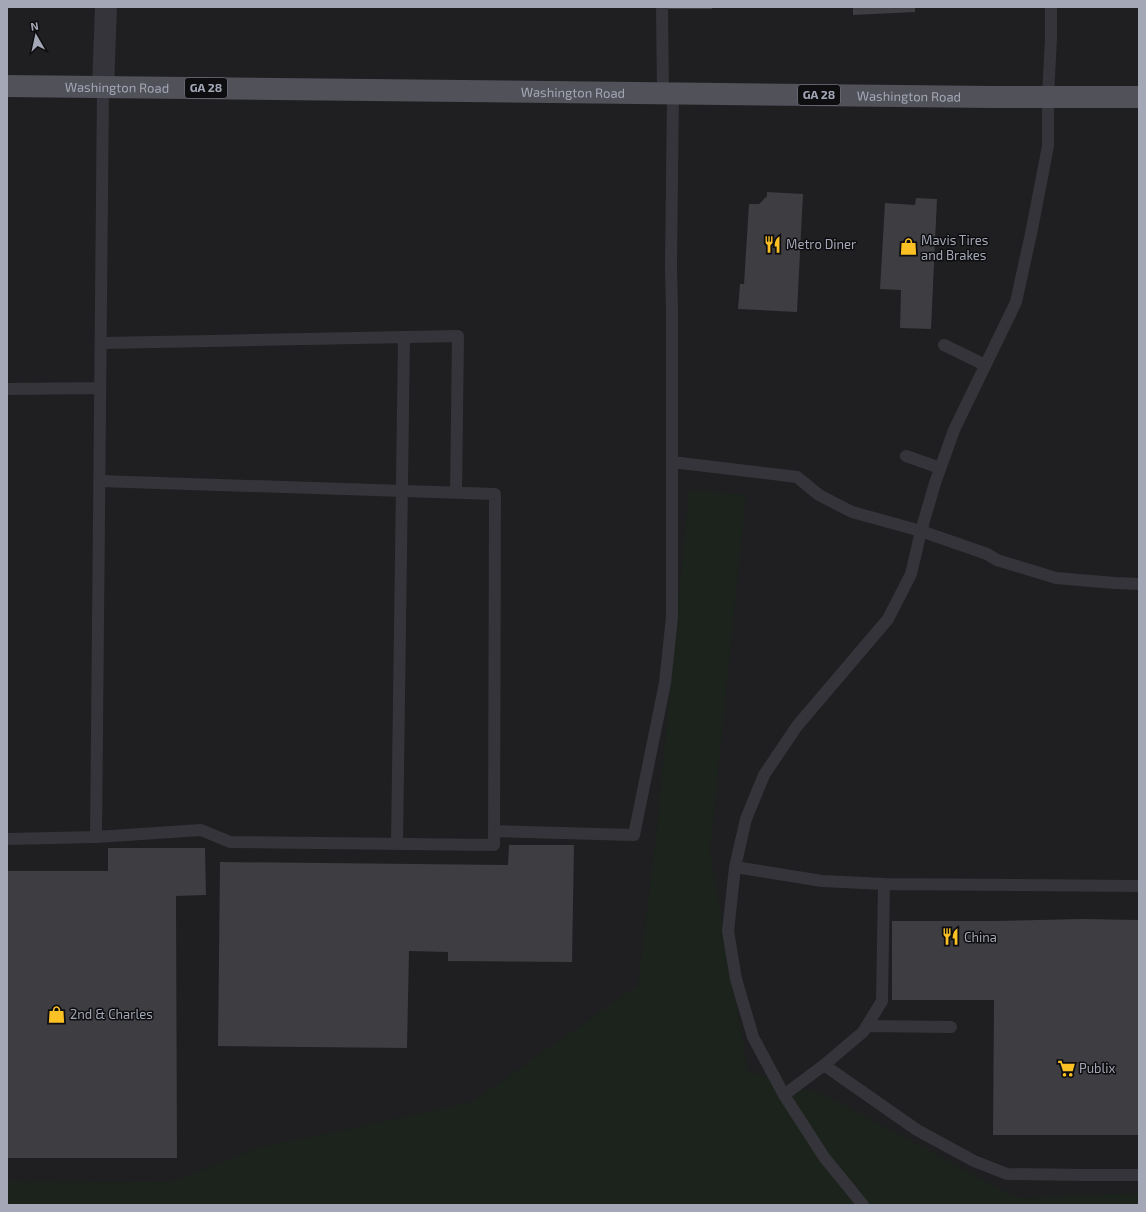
<svg xmlns="http://www.w3.org/2000/svg" width="1146" height="1212" viewBox="0 0 1146 1212" font-family="'Exo 2',sans-serif">
	<style>
		.built { fill: #1f1f22 }
		.green { fill: #1b231c }
		.building { fill: #3d3d42 }
		.lines { fill: none; stroke-linecap: round; stroke-linejoin: round }
		.lane { stroke: #34343a; stroke-width: 12 }
		.street { stroke: #34343a; stroke-width: 22 }
		.primary { stroke: #505159; stroke-width: 22 }
		.labels { text-anchor: middle; stroke-width: 3; stroke-linejoin: round; paint-order: stroke }
		.shield { fill: #0e0e10; stroke: #777a84; stroke-width: 1 }
		.shield-label { font-size: 12px; font-weight: bold; fill: #a4a8b6 }
		.street-label { font-size: 13px; fill: #a4a8b6; stroke: #0e0e10 }
		.poi-label { font-size: 13px; fill: #a4a8b6; stroke: #0e0e10; text-anchor: start }
	</style>
	<rect width="100%" height="100%" fill="#131315"/>
	<path class="built" d="M 7,7 L 1139,7 L 1139,1205 L 392,1205 L 7,1187 Z"/>
	<path class="green" d="M 689,490 L 746,495 L 710,851 L 748,1071 L 831,1098 L 1017,1198 L 1139,1193 L 1139,1205 L 7,1205 L 7,1181 L 171,1182 L 259,1147 L 330,1133 L 472,1102 L 638,985 L 656,837 Z"/>
	<path class="building" d="M 668,7 L 712,7 L 712,9 L 668,9 Z
		M 853,7 L 915,7 L 915,12 L 853,15 Z
		M 767,192 L 803,194 L 797,312 L 738,309 L 740,284 L 744,284 L 749,204 L 759,204 L 767,196 Z
		M 916,198 L 937,199 L 931,329 L 900,328 L 901,290 L 880,289 L 885,203 L 915,205 Z
		M 509,845 L 574,845 L 572,962 L 448,961 L 448,952 L 409,951 L 407,1048 L 218,1046 L 220,862 L 508,865 Z
		M 108,848 L 205,848 L 206,895 L 176,896 L 177,1158 L 7,1158 L 7,871 L 108,871 Z
		M 1082,919 L 1139,920 L 1139,1135 L 993,1135 L 994,1000 L 892,1000 L 892,921 L 994,921 Z"/>
	<g class="lines">
		<path class="lane" d="M 662,7 L 663,93
			M 673,93 L 671,266 L 672,310 L 672,462 L 797,477 L 819,495 L 852,512 L 921,531 L 987,554 L 997,560 L 1056,578 L 1115,583 L 1139,584
			M 101,343 L 210,341 L 458,336 L 456,493
			M 944,345 L 985,365
			M 7,389 L 100,388
			M 906,456 L 940,468
			M 494,831 L 634,835 L 665,683 L 672,617 L 672,462
			M 96,837 L 103,87
			M 7,839 L 96,837 L 201,830 L 230,842 L 494,845 L 495,494 L 99,481
			M 397,844 L 404,337
			M 735,867 L 822,881 L 884,884 L 1139,886
			M 868,1026 L 951,1027
			M 824,1065 L 917,1130 L 974,1161 L 1007,1174 L 1085,1175 L 1139,1175
			M 784,1095 L 824,1065 L 863,1032 L 882,1001 L 884,884
			M 863,1205 L 824,1157 L 784,1095 L 753,1037 L 736,979 L 728,931 L 735,867 L 746,819 L 764,775 L 797,726 L 888,619 L 911,574 L 921,531 L 935,483 L 954,430 L 1016,302 L 1032,229 L 1048,146 L 1048,96 L 1051,38 L 1051,7"/>
		<path class="street" d="M 103,87 L 106,7"/>
		<path class="primary" id="s1" d="M 7,86 L 991,97 L 1139,97"/>
	</g>
	<defs>
		<symbol id="restaurant-bare" viewBox="-9 -9 18 18"><path d="M-5-6h1v4h1v-4h1v4h1v-4h1v5L-1.5 .5V6h-2V.5L-5-1ZM5-6V6H3V1.5H1.5Q1.5-4 5-6Z" fill="#fbc124" stroke="#0e0e10" stroke-width="2.5" paint-order="stroke"/></symbol>
		<symbol id="shop-bare" viewBox="-9 -9 18 18"><path d="M-5-2.5h2.3a2.7 3.5 0 0 1 5.4 0H5L5.5 6h-11ZM-1.5-2.5h3a1.5 2.3 0 0 0-3 0Z" fill="#fbc124" stroke="#0e0e10" stroke-width="2.5" paint-order="stroke"/></symbol>
		<symbol id="supermarket-bare" viewBox="-9 -9 18 18"><path d="M-6-5.5h2.5l.6 2H6L4.5 2H-2.5L-4.4-4H-6ZM-1.5 3.2a1.3 1.3 0 1 0 .1 0ZM3 3.2a1.3 1.3 0 1 0 .1 0Z" fill="#fbc124" stroke="#0e0e10" stroke-width="2.5" paint-order="stroke"/></symbol>
	</defs>
	<g fill-rule="evenodd">
		<use href="#restaurant-bare" x="760" y="232" width="25" height="25"/>
		<use href="#shop-bare" x="896" y="234" width="25" height="25"/>
		<use href="#restaurant-bare" x="938" y="924" width="25" height="25"/>
		<use href="#shop-bare" x="44" y="1002" width="25" height="25"/>
		<use href="#supermarket-bare" x="1054" y="1056" width="25" height="25"/>
	</g>
	<g class="labels">
		<g class="shield">
			<rect x="185" y="78" width="42" height="20" rx="3"/>
			<rect x="798" y="85" width="42" height="20" rx="3"/>
		</g>
		<g class="shield-label">
			<text x="206" y="92">GA 28</text>
			<text x="819" y="99">GA 28</text>
		</g>
		<g class="street-label">
			<text dy="5" stroke="none"><textPath href="#s1" startOffset="110">Washington Road</textPath></text>
			<text dy="5" stroke="none"><textPath href="#s1" startOffset="566">Washington Road</textPath></text>
			<text dy="5" stroke="none"><textPath href="#s1" startOffset="902">Washington Road</textPath></text>
		</g>
		<g class="poi-label">
			<text x="921" y="245">Mavis Tires<tspan x="921" dy="15">and Brakes</tspan></text>
			<text x="786" y="249">Metro Diner</text>
			<text x="964" y="942">China</text>
			<text x="70" y="1019">2nd &amp; Charles</text>
			<text x="1079" y="1073">Publix</text>
		</g>
	</g>
	<rect width="1146" height="1212" fill="none" stroke="#a4a8b6" stroke-width="16"/>
	<g transform="translate(36 36) rotate(351)" stroke="#0e0e10" stroke-width="3" paint-order="stroke">
	<path d="M0-3L7 15L0 10L-7 15Z" fill="#a4a8b6"/>
	<text y="-6" font-size="11" font-weight="bold" text-anchor="middle" fill="#a4a8b6">N</text>
	</g>
</svg>
